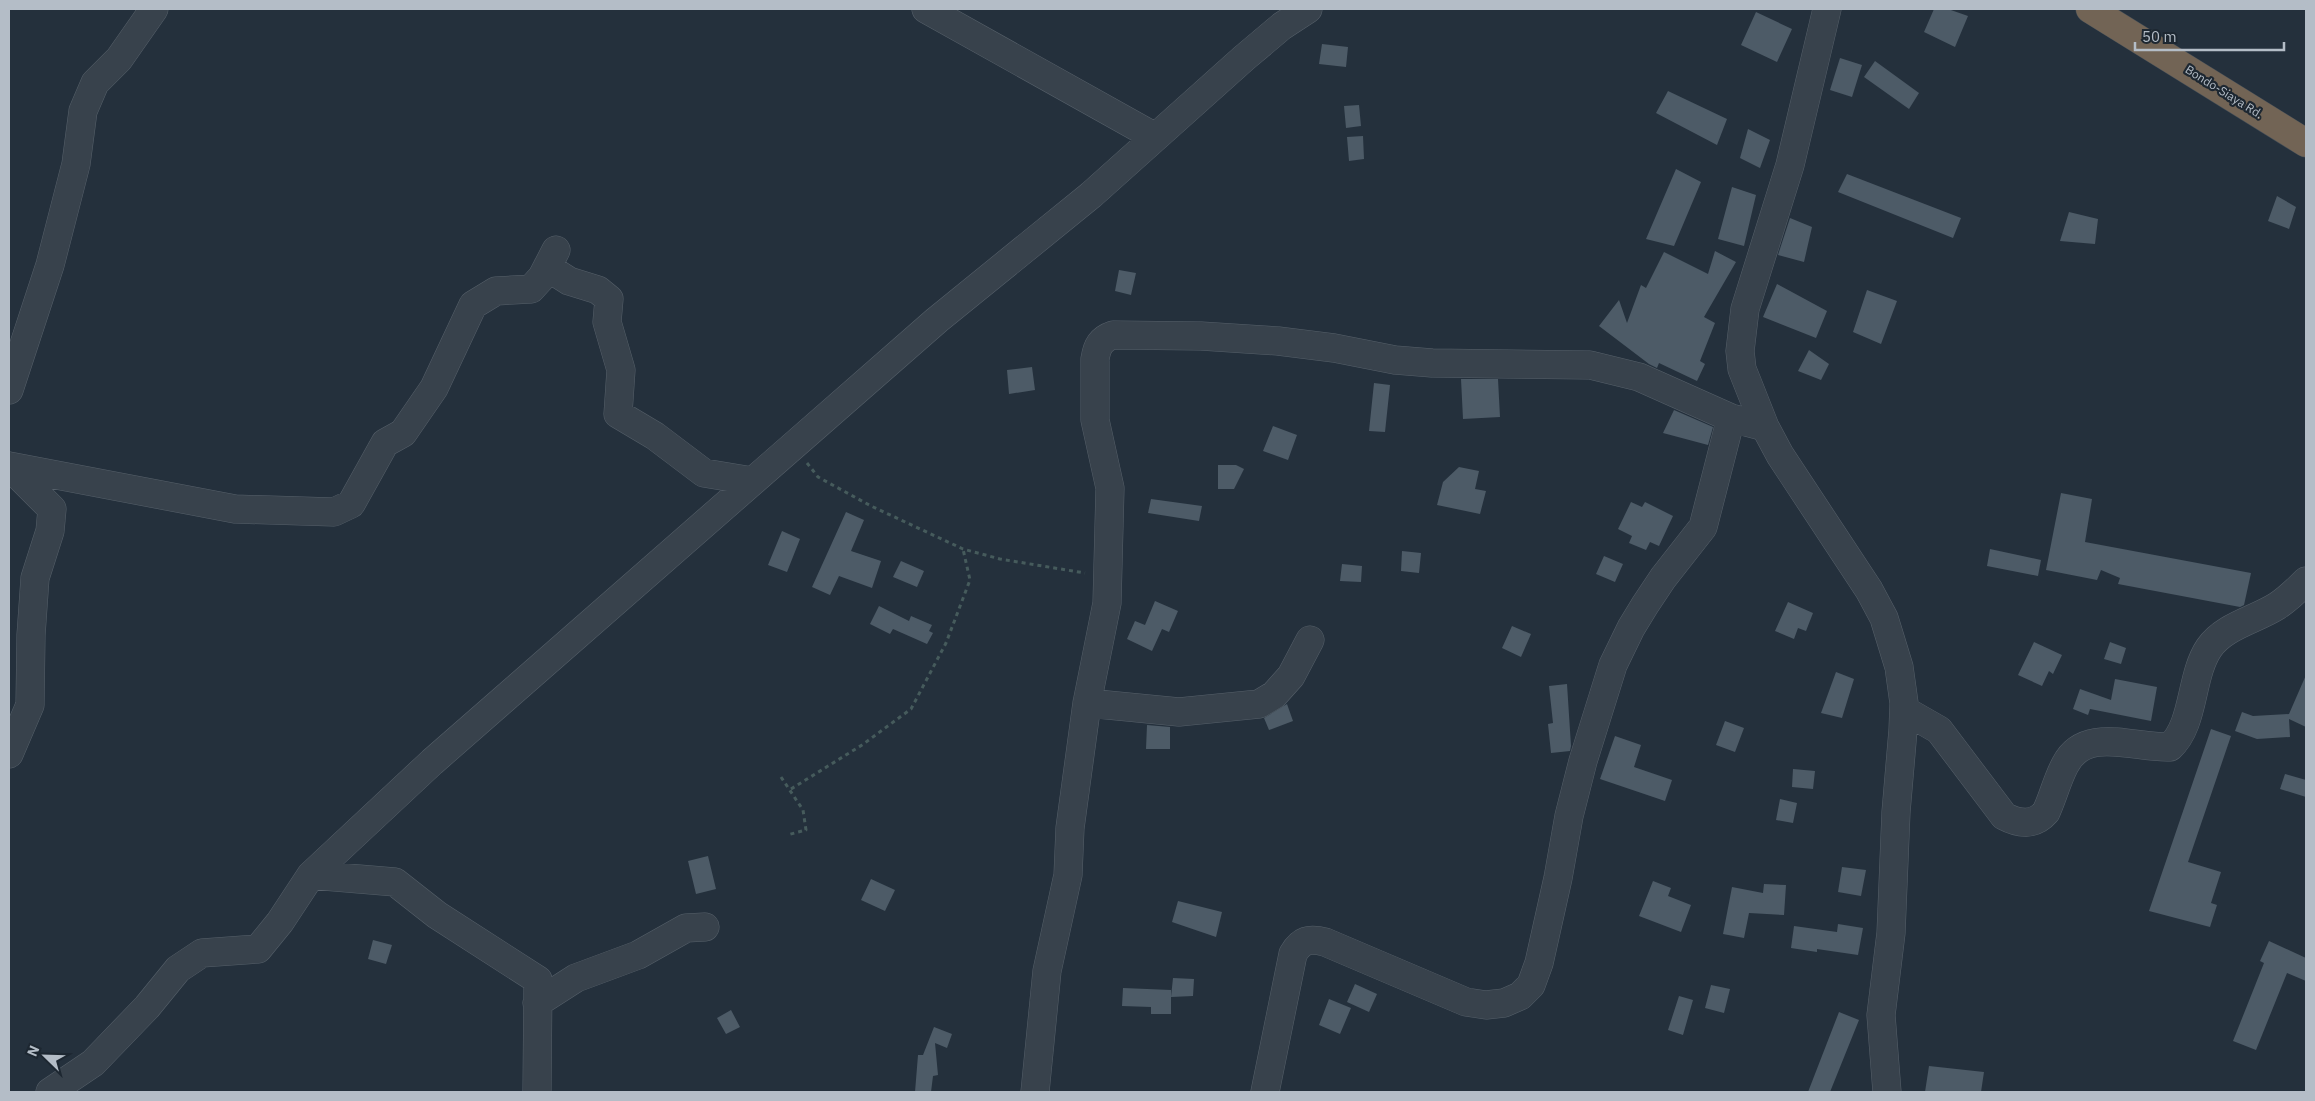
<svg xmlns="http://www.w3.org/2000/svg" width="2315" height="1101" viewBox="0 0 2315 1101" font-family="'IBM Plex Sans',sans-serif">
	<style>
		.building { fill: #4d5b67 }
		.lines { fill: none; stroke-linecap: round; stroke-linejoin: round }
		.minor-casing { stroke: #56606a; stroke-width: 29 }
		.highway-casing { stroke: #434d57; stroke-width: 29 }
		.path { stroke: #465b5c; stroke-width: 3; stroke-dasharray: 4 4; stroke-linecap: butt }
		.minor { stroke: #38424c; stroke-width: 28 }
		.highway { stroke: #726455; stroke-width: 28 }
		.labels { text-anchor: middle; stroke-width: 4.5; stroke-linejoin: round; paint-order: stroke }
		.street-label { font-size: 12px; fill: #b4bdc7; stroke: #1d2731 }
	</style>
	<rect width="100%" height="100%" fill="#24303c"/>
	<path class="building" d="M 1934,9 L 1948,9 L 1968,16 L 1955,47 L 1924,32 Z
		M 1756,12 L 1792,29 L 1777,62 L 1741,45 Z
		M 1322,44 L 1348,47 L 1346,67 L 1319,64 Z
		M 1840,58 L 1862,65 L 1852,97 L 1830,90 Z
		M 1875,61 L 1919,93 L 1909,109 L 1864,77 Z
		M 1668,91 L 1727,119 L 1717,145 L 1656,113 Z
		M 1359,105 L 1361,126 L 1346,128 L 1344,106 Z
		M 1748,129 L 1770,140 L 1760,168 L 1740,158 Z
		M 1363,136 L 1364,159 L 1349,161 L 1347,137 Z
		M 1676,169 L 1701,182 L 1674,246 L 1646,239 Z
		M 1847,174 L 1961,218 L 1953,238 L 1838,192 Z
		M 1732,187 L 1756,195 L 1744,246 L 1718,239 Z
		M 2277,196 L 2296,207 L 2289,229 L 2268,221 Z
		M 2069,212 L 2098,219 L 2095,244 L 2060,241 Z
		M 1790,218 L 1812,227 L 1804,262 L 1778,255 Z
		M 1715,251 L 1736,262 L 1704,317 L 1715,323 L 1700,361 L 1705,364 L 1697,381 L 1659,363 L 1657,368 L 1649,364 L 1599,326 L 1619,300 L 1627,323 L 1641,285 L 1646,288 L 1664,252 L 1708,274 Z
		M 1119,270 L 1136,273 L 1131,295 L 1115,291 Z
		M 1777,284 L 1827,311 L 1816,338 L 1763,317 Z
		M 1867,290 L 1897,301 L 1881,344 L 1853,332 Z
		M 1809,350 L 1829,364 L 1821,380 L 1798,371 Z
		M 1032,367 L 1035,390 L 1009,394 L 1007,370 Z
		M 1461,379 L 1498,379 L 1500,417 L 1463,419 Z
		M 1374,383 L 1390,385 L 1385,432 L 1369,431 Z
		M 1674,410 L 1713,427 L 1708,445 L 1663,433 Z
		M 1273,426 L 1297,435 L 1288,460 L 1263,451 Z
		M 1218,465 L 1236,465 L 1244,469 L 1234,489 L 1218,489 Z
		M 1459,467 L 1479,471 L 1475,489 L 1486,491 L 1480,514 L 1437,505 L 1443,482 Z
		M 2061,493 L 2092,499 L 2085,542 L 2251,573 L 2244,605 L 2240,607 L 2118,584 L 2120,578 L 2101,570 L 2097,580 L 2046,570 Z
		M 1151,499 L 1202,506 L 1199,521 L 1148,513 Z
		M 1631,502 L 1642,507 L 1645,502 L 1673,516 L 1659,546 L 1650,542 L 1646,550 L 1629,543 L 1632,536 L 1618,529 Z
		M 846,512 L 864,520 L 851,551 L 881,561 L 872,588 L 839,576 L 830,595 L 812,587 Z
		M 782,531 L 800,539 L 787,572 L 768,565 Z
		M 1990,549 L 2041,560 L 2038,576 L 1987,566 Z
		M 1402,551 L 1421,553 L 1419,573 L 1401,571 Z
		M 1604,556 L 1623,564 L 1615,582 L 1596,574 Z
		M 901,561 L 924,571 L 917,587 L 893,577 Z
		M 1342,564 L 1362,566 L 1361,582 L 1340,581 Z
		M 1155,601 L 1178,611 L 1169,632 L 1162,629 L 1152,651 L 1127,639 L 1135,621 L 1145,625 Z
		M 1788,602 L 1813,613 L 1806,631 L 1798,628 L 1794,639 L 1775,631 Z
		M 879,606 L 909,621 L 911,616 L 932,625 L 929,631 L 933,633 L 927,644 L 893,629 L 890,634 L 870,624 Z
		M 1512,626 L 1531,634 L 1521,657 L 1502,648 Z
		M 2034,642 L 2062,655 L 2053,674 L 2049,671 L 2042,686 L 2018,675 Z
		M 2110,642 L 2126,648 L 2121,664 L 2104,659 Z
		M 1836,672 L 1854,679 L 1842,718 L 1821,713 Z
		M 2306,675 L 2306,727 L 2289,719 L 2290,737 L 2257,739 L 2235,731 L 2242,712 L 2253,716 L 2289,714 Z
		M 2115,679 L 2157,687 L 2151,721 L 2090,709 L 2088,715 L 2073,709 L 2080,689 L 2111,700 Z
		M 1567,684 L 1571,746 L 1570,751 L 1551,753 L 1548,724 L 1553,723 L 1549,686 Z
		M 1287,704 L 1293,721 L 1269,730 L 1264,718 Z
		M 1725,721 L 1744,728 L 1735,752 L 1716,745 Z
		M 1147,725 L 1170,727 L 1170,749 L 1146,749 Z
		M 2211,729 L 2231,736 L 2188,862 L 2221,872 L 2211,903 L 2217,905 L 2210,927 L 2149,911 Z
		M 1615,736 L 1641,745 L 1634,767 L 1672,780 L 1665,801 L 1600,779 Z
		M 1793,769 L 1815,771 L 1813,789 L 1792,787 Z
		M 2285,774 L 2306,780 L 2306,797 L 2280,789 Z
		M 1780,799 L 1797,803 L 1793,823 L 1776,820 Z
		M 708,856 L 716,889 L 696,894 L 688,861 Z
		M 1842,867 L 1866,870 L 1861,896 L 1838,892 Z
		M 871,879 L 895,890 L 885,911 L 861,900 Z
		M 1653,881 L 1671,888 L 1668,896 L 1691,905 L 1681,932 L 1639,916 Z
		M 1764,884 L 1786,885 L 1784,915 L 1749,913 L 1744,938 L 1723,934 L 1732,887 L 1763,893 Z
		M 1178,901 L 1222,912 L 1216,937 L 1172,922 Z
		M 1838,924 L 1863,928 L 1858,955 L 1817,949 L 1817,952 L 1791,948 L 1794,926 L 1837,932 Z
		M 373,940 L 392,945 L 386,964 L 368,959 Z
		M 2269,941 L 2306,958 L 2306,981 L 2287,973 L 2256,1050 L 2233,1041 L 2264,963 L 2260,961 Z
		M 1173,978 L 1194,979 L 1193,996 L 1171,997 Z
		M 1355,984 L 1377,994 L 1369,1012 L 1347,1002 Z
		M 1711,985 L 1730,989 L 1724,1013 L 1705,1008 Z
		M 1123,988 L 1171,990 L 1171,1014 L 1151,1014 L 1151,1007 L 1122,1006 Z
		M 1679,996 L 1693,1000 L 1683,1035 L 1668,1030 Z
		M 1329,999 L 1351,1008 L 1340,1034 L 1319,1025 Z
		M 731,1010 L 740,1027 L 726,1034 L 717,1018 Z
		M 1839,1012 L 1859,1020 L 1830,1092 L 1808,1092 Z
		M 934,1027 L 952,1034 L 947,1048 L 935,1043 L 938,1075 L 933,1076 L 931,1092 L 915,1092 L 918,1055 L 923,1055 Z
		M 1929,1066 L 1984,1072 L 1981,1092 L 1925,1092 Z"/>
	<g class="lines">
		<defs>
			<path id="minor" d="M 926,9 L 1155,137
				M 1827,9 L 1790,165 L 1745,309 L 1740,351 L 1742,369 L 1765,427 L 1780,455 L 1869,590 L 1884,618 L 1899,667 L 1904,703 L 1903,730 L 1896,812 L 1891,933 L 1881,1015 L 1887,1092
				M 547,267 L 569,281 L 598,290 L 609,299 L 607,322 L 621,370 L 618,414 L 655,436 L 704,473 L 752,481
				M 9,390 L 50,265 L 76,164 L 83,111 L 95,83 L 119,59 L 154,9
				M 9,466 L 235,509 L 334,512 L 351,504 L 385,443 L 403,433 L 434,388 L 473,305 L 496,291 L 531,289 L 542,277 L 556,250
				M 9,466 L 52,509 L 50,531 L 35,578 L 31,635 L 30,705 L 9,754
				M 1087,703 L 1179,712 L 1259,704 L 1274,695 L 1291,676 L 1310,640
				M 1904,710 L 1939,730 L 2004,816 C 2019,824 2034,826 2046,812 C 2053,797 2057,780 2065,765 C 2085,725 2136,749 2170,747 C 2195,724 2190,676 2209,648 C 2224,626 2255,620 2277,606 C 2288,599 2297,590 2306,581
				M 311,875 L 395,882 L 437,915 L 538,980 L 537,1092
				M 537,1003 L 576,978 L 638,955 L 686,928 L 705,927
				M 50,1092 L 93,1063 L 147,1007 L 178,969 L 202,953 L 258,949 L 280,922 L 311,875 L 432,762 L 937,320 L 1091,195 L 1244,58 L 1282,26 L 1308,9
				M 1035,1092 L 1047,971 L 1068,875 L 1070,828 L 1087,703 L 1107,603 L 1110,488 L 1095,420 L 1095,359 C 1097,346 1101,339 1113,335 L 1201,336 L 1278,341 L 1334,348 L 1395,360 L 1432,363 L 1590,365 L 1639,377 L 1731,418 L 1765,427
				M 1265,1092 L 1293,954 C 1301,940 1309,938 1325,942 L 1466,1002 L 1486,1005 L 1504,1003 L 1520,996 L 1531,985 L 1539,963 L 1558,878 L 1569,816 L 1583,761 L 1613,665 L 1631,628 L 1645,605 L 1663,578 L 1703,527 L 1731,418"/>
			<path id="highway" d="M 2090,9 L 2306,143"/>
		</defs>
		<use href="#minor" class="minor-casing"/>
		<use href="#highway" class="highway-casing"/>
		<path class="path" d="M 807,463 L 818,477 L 871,506 L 963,549 L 1000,559 L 1085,573
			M 781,777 L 803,810 L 806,830 L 787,835
			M 791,789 L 862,745 L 911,709 L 946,643 L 970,580 L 963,549"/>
		<use href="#minor" class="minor"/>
		<use href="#highway" class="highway"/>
	</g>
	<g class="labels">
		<g class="street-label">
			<text transform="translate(2224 92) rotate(32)" y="4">Bondo-Siaya Rd.</text>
		</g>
	</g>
	<rect width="2315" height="1101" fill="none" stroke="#b4bdc7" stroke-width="20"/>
	<g transform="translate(45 1056) rotate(293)" stroke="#1d2731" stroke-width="4" paint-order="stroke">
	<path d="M0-4L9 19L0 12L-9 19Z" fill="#b4bdc7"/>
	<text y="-8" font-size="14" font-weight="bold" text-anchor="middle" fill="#b4bdc7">N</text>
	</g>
	<path d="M2135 42v8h149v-8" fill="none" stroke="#b4bdc7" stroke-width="2.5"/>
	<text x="2142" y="42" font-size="15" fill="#b4bdc7" stroke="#1d2731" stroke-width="4" paint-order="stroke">50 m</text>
</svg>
